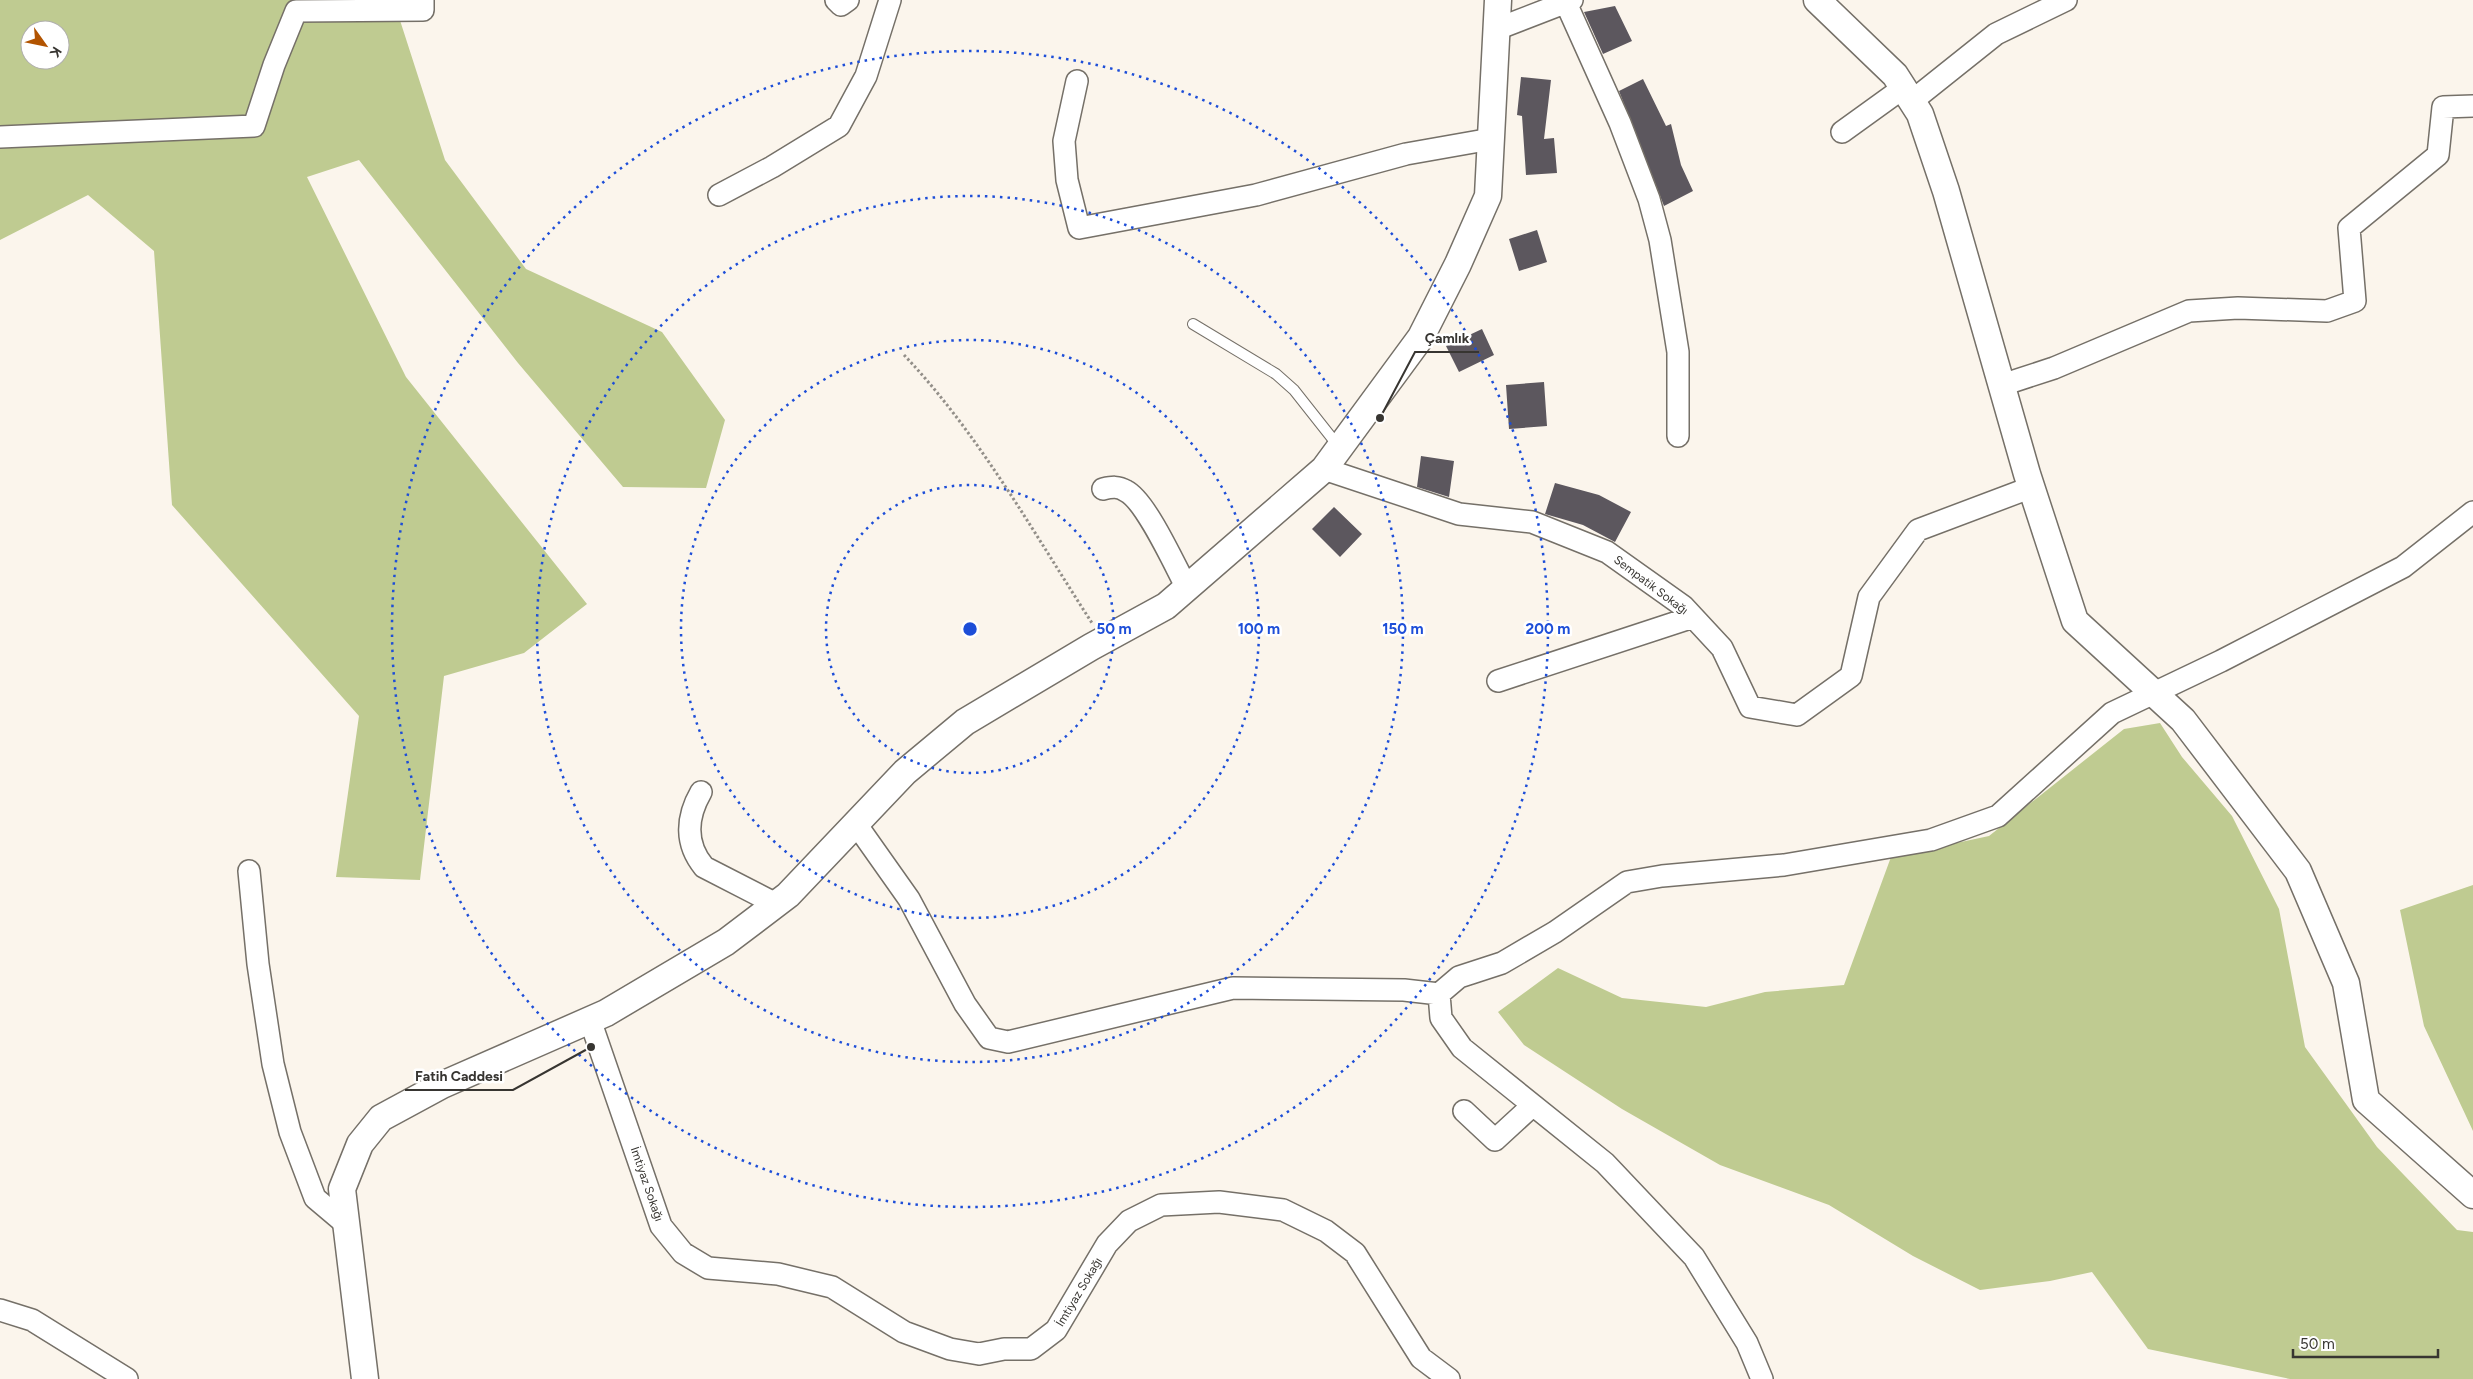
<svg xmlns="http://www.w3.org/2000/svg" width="2473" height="1379" viewBox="0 0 2473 1379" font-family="Figtree,sans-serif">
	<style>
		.green { fill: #bfcb91; fill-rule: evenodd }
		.building { fill: #5c575e }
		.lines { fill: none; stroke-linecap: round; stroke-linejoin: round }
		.service-casing { stroke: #757068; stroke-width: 12 }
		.minor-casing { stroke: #757068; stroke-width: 24 }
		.tertiary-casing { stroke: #757068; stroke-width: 29 }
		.path { stroke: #938f89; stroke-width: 3; stroke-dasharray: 2.5 2.5; stroke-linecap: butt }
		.service { stroke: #fff; stroke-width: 10 }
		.minor { stroke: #fff; stroke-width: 21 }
		.tertiary { stroke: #fff; stroke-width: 26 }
		.ring { fill: none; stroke: #1d4ed8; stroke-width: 2.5; stroke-dasharray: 2.5 5 }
		.labels { text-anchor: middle; stroke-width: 5; stroke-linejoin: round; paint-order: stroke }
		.street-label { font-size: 12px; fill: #373531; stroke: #fff }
		.centre { fill: #1d4ed8; stroke: #fff; stroke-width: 2.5 }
		.ring-label { font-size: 15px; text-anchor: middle; font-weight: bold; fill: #1d4ed8; stroke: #fff; stroke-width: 5; stroke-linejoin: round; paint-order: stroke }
		.leader { fill: none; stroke: #373531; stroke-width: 2 }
		.callout-dot { fill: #373531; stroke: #fff; stroke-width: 2 }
		.callout-label { font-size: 14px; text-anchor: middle; font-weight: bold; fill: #373531; stroke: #fff; stroke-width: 5; stroke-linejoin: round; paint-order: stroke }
	</style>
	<rect width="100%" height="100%" fill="#fbf5ec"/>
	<path class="green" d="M 0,0 L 400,0 L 397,11 L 445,160 L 526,269 L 662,332 L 725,420 L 706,488 L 623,487 L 518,363 L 359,160 L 307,177 L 406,377 L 587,604 L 524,653 L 444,676 L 420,880 L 336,877 L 359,716 L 172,505 L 154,251 L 88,195 L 0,240 ZM 30,30 L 60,30 L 60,60 L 30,60 Z
		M 2160,723 L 2182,757 L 2232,816 L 2279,909 L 2305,1047 L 2377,1147 L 2457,1230 L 2473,1232 L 2473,1379 L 2290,1379 L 2148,1349 L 2092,1272 L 2050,1281 L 1980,1290 L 1913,1256 L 1829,1205 L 1720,1165 L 1622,1109 L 1524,1045 L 1498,1012 L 1558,968 L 1622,998 L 1706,1007 L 1765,992 L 1844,985 L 1891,857 L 1989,836 L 2124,729 Z
		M 2473,885 L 2473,1131 L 2424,1026 L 2400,910 Z"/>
	<path class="building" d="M 1615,6 L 1632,41 L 1603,54 L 1584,12 Z
		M 1521,77 L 1551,80 L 1544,139 L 1554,138 L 1557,173 L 1526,175 L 1522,116 L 1517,115 Z
		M 1643,79 L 1666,126 L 1671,124 L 1681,165 L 1693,191 L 1664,206 L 1619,91 Z
		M 1537,230 L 1547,262 L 1519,271 L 1509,239 Z
		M 1482,329 L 1494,355 L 1459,372 L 1446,346 Z
		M 1544,382 L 1547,426 L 1509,429 L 1506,385 Z
		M 1421,456 L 1454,461 L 1449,497 L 1417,487 Z
		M 1555,483 L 1599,495 L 1631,512 L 1615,542 L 1583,525 L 1545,514 Z
		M 1334,507 L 1362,534 L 1340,557 L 1312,529 Z"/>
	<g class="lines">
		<defs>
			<path id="service" d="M 1193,324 L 1276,374 L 1294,390 L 1339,447"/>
			<path id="minor" d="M 836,0 L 841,5 L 848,0
				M 1566,3 L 1620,123 L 1649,199 L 1660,240 L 1678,352 L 1678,436
				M 1497,29 L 1572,0
				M 1077,81 L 1064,141 L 1067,180 L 1079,228 L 1256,195 L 1406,154 L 1491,139
				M 1912,101 L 1996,34 L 2066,0
				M 1842,132 L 1903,88
				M 0,137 L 254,126 L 274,65 L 296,11 L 423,10 L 423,0
				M 719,195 L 772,167 L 839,126 L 866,76 L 890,0
				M 2002,385 L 2054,368 L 2189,311 L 2238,308 L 2327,311 L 2355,301 L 2349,228 L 2438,155 L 2443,107 L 2473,106
				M 1324,469 L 1459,514 L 1532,522 L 1607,552 L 1683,606 L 1722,648 L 1750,707 L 1797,715 L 1851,676 L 1869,597 L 1918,530 L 2032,487
				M 1103,489 C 1112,487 1118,486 1126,491 C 1146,501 1175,566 1187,588
				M 1498,681 L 1693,617
				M 701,792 C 686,818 685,844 704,867 L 776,904
				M 856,824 L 909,899 L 965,1004 L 989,1038 L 1008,1042 L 1233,988 L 1404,990 L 1439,994 L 1459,977 L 1502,963 L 1555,932 L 1627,882 L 1662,876 L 1784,865 L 1931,840 L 1998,816 L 2112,713 L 2221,661 L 2403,567 L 2473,512
				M 249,871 L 258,964 L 273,1064 L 290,1132 L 315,1198 L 347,1225
				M 1439,994 L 1441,1018 L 1462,1048 L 1605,1163 L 1694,1257 L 1747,1343 L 1762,1379
				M 590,1020 L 661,1226 L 683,1253 L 708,1268 L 778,1274 L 832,1287 L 904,1332 L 950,1349 L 979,1354 L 1004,1349 L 1031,1349 L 1056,1330 L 1107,1244 L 1129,1221 L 1161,1205 L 1219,1202 L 1283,1210 L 1326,1231 L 1355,1253 L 1421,1358 L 1449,1379
				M 1464,1111 L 1495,1140 L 1532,1106
				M 0,1310 L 32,1320 L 127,1379"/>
			<path id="tertiary" d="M 1817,0 L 1895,75 L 1920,114 L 1946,191 L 2027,474 L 2075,621 L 2183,720 L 2298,871 L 2346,983 L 2366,1100 L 2473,1195
				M 365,1379 L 342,1189 L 360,1144 L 381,1118 L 442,1085 L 606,1013 L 726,942 L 788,895 L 905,772 L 965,722 L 1091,647 L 1166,606 L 1324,469 L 1421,337 L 1458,264 L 1488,196 L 1498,0"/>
		</defs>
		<use href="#service" class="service-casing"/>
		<use href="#minor" class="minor-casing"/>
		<use href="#tertiary" class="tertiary-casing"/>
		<path class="path" d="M 904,355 C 979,434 1033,532 1092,623"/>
		<use href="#service" class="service"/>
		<use href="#minor" class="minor"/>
		<use href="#tertiary" class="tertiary"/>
	</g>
	<g class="ring">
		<circle cx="970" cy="629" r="144"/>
		<circle cx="970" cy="629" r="289"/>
		<circle cx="970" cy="629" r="433"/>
		<circle cx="970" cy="629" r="578"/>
	</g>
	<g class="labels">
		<g class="street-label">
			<text transform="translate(1651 585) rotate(37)" y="4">Sempatik Sokağı</text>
			<text transform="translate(647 1184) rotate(71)" y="4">İmtiyaz Sokağı</text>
			<text transform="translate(1079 1292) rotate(-59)" y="4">İmtiyaz Sokağı</text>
		</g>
	</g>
	<circle cx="970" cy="629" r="8" class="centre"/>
	<g class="ring-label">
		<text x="1114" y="634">50 m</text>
		<text x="1259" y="634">100 m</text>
		<text x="1403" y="634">150 m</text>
		<text x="1548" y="634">200 m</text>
	</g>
	<path class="leader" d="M1380 418L1415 352H1479M591 1047L513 1090H405"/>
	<g class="callout-dot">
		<circle cx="1380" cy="418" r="5"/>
		<circle cx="591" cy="1047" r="5"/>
	</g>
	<g class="callout-label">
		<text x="1447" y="343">Çamlık</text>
		<text x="459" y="1081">Fatih Caddesi</text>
	</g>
	<g transform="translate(45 45) rotate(123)"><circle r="24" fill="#ffffff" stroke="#afaead"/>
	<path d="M0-4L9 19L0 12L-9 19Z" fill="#b25401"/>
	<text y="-8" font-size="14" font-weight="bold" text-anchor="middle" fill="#373531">K</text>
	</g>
	<path d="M2293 1349v8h145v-8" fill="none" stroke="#373531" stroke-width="2.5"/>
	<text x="2300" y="1349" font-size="15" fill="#373531" stroke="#ffffff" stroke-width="4" paint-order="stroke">50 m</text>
</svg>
